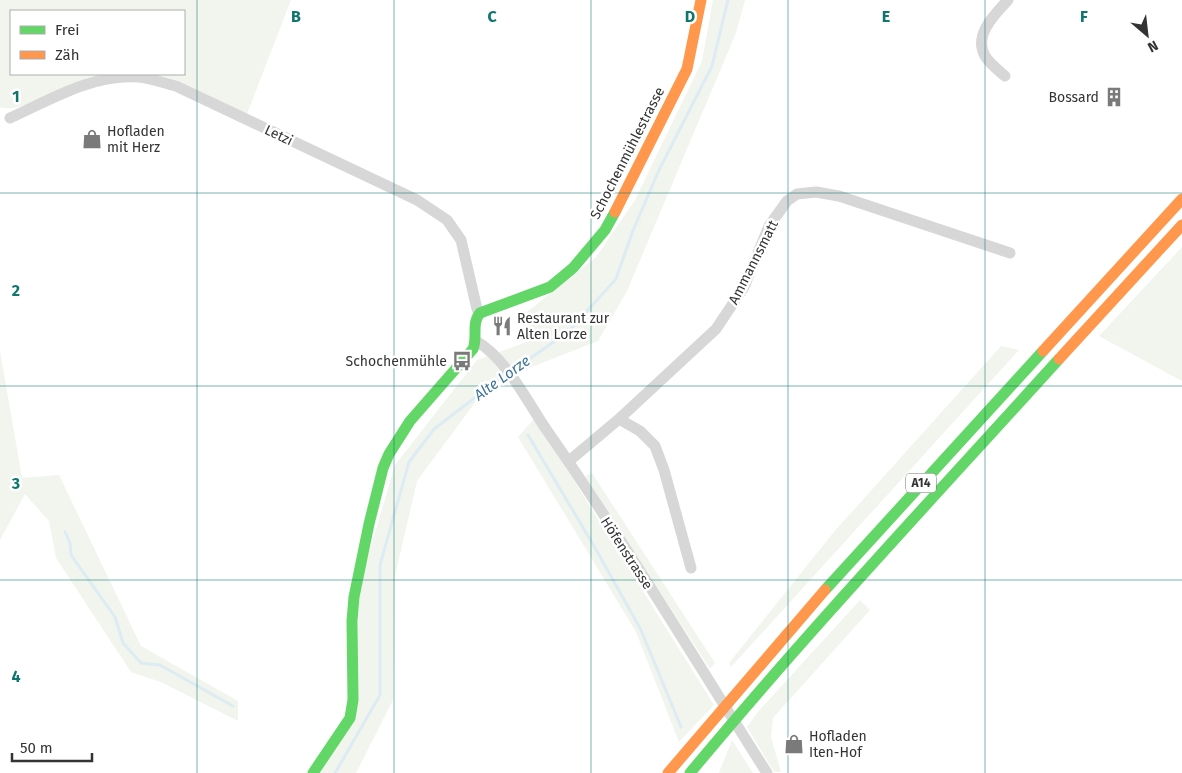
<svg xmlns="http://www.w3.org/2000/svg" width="1182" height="773" viewBox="0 0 1182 773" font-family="'Fira Sans',sans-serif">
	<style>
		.green { fill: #f1f5ed }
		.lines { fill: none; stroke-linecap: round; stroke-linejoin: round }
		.stream { stroke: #ddebf3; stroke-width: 3 }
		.street { stroke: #d7d7d7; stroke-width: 11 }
		.fast { stroke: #63d668; stroke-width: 11 }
		.slow { stroke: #ff974d; stroke-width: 11 }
		.grid { fill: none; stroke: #0f766e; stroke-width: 1; stroke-opacity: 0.55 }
		.labels { text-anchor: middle; stroke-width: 5; stroke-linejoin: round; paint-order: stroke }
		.shield { fill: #fff; stroke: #707070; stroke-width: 1 }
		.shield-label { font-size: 12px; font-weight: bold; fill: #333 }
		.poi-label { font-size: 14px; fill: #333; stroke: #fff; text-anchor: start }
		.street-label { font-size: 14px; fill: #333; stroke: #fff }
		.water-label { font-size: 15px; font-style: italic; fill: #3f7597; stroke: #fff }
		.grid-label { font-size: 16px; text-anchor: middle; font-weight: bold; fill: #0f766e; stroke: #fff; stroke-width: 5; stroke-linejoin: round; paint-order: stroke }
	</style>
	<rect width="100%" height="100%" fill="#fff"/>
	<path class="green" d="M 0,0 L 291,0 L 247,114 L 177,80 L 154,74 L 184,74 L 184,11 L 11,11 L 11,74 L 108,74 C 82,76 21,116 0,107 Z
		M 713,0 L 745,0 L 736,33 L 627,291 L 598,341 L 511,375 L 485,389 L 417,481 L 395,576 L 393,700 L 356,773 L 316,773 L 354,721 L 360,584 L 395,465 L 477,360 L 537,338 L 522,316 L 596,257 L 635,200 L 702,61 Z
		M 1182,247 L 1182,381 L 1099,336 Z
		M 1001,346 L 1019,350 L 731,667 L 729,663 L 833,533 Z
		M 0,351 L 22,478 L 59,475 L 141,646 L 238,701 L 238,721 L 161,682 L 131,672 L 56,558 L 49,521 L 25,494 L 0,540 Z
		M 535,418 L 714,705 L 679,742 L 636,632 L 518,437 Z
		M 592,473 L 715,663 L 710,669 L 585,476 Z
		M 860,600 L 870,610 L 773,718 L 771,737 L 781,772 L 774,772 L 747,727 L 757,713 Z
		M 732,740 L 753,773 L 719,773 Z"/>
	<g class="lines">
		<path class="stream" d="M 512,371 L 568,332 L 616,279 L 632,233 L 659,170 L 712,66 L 728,0
			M 528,435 L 594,546 L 641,630 L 681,727
			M 65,532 L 70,543 L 71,555 L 115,617 L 123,643 L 141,663 L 160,665 L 233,706
			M 335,773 L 380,695 L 380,565 L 409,462 L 434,429 L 506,374"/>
		<path class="street" d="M 1005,76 C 998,70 990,64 985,56 C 973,35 995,14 1008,0
			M 10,118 C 50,100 92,74 138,77 C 151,78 164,83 176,86 L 417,200 L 447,220 L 461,240 L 477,309 L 480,313
			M 476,341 C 506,358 527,401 546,429 C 624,541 694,658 767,773
			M 619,419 L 640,431 L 655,446 L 664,470 L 691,568
			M 569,461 L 619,419 L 716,329 L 744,287 L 769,226 L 787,201 L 797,194 L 816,192 L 839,196 L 1010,253"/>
		<path class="fast" d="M 825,590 L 1043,351
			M 313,773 L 350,718 L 353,700 L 352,621 L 354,597 L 369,524 L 383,468 L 389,454 L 410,421 L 473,349 C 478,337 471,324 480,313 L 550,287 L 573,268 L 605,230 L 615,212
			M 690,773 C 808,631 935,496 1059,359"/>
		<path class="slow" d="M 615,212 L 687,69 L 701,0
			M 1043,351 L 1182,199
			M 1059,359 L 1182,225
			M 668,773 L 825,590"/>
	</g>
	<path class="grid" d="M 197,0 L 197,773M 394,0 L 394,773M 591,0 L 591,773M 788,0 L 788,773M 985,0 L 985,773M 0,193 L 1182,193M 0,386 L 1182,386M 0,580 L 1182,580"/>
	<defs>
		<symbol id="building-bare" viewBox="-9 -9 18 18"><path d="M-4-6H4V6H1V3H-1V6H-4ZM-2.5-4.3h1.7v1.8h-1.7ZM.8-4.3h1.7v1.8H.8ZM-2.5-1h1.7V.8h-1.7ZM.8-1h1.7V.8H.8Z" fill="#7a7a7a" stroke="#fff" stroke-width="2.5" paint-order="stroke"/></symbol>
		<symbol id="shop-bare" viewBox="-9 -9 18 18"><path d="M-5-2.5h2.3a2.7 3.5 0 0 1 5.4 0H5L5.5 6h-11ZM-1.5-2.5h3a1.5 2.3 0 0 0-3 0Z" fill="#7a7a7a" stroke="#fff" stroke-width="2.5" paint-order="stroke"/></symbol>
		<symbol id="restaurant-bare" viewBox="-9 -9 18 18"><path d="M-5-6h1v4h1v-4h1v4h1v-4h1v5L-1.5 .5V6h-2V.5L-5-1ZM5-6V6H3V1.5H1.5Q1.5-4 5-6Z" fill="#7a7a7a" stroke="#fff" stroke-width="2.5" paint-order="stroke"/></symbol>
		<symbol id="bus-bare" viewBox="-9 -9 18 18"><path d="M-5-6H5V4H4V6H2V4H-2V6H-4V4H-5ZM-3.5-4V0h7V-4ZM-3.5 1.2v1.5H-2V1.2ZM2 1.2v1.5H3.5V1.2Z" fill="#7a7a7a" stroke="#fff" stroke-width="2.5" paint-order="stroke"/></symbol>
	</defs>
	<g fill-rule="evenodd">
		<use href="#building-bare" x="1100" y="83" width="28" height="28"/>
		<use href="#shop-bare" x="78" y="125" width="28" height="28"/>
		<use href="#restaurant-bare" x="488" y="312" width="28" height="28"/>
		<use href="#bus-bare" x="448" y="347" width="28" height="28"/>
		<use href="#shop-bare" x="780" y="730" width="28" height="28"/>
	</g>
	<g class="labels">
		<rect class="shield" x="906" y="473.5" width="30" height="19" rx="4"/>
		<g class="shield-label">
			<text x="921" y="487">A14</text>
		</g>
		<g class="poi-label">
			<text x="1099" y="102" text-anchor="end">Bossard</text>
			<text x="107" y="136">Hofladen<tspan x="107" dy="16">mit Herz</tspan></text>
			<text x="517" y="323">Restaurant zur<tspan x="517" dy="16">Alten Lorze</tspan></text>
			<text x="447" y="366" text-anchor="end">Schochenmühle</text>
			<text x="809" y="741">Hofladen<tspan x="809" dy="16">Iten-Hof</tspan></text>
		</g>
		<g class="street-label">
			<text transform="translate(279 135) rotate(25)" y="5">Letzi</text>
			<text transform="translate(627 153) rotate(-63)" y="5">Schochenmühlestrasse</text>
			<text transform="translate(753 262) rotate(-63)" y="5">Ammannsmatt</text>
			<text transform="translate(627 553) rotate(57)" y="5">Höfenstrasse</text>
		</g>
		<g class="water-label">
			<text transform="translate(502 378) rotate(-36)" y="5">Alte Lorze</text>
		</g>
	</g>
	<g class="grid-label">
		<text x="296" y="22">B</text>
		<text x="492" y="22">C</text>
		<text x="690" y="22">D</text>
		<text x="886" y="22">E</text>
		<text x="1084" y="22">F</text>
		<text x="16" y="102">1</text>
		<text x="16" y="296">2</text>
		<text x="16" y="489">3</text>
		<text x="16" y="682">4</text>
	</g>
	<rect x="10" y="10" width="175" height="65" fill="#ffffff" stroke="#adadad"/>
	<rect x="20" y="26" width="25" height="8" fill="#63d668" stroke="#adadad"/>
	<text x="55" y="35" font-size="15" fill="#333333">Frei</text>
	<rect x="20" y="51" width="25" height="8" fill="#ff974d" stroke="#adadad"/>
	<text x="55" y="60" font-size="15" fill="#333333">Zäh</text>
	<g transform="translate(1147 35) rotate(152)" stroke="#ffffff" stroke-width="4" paint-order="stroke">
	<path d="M0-4L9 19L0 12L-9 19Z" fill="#333333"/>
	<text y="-8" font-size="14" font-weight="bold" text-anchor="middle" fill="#333333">N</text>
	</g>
	<path d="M12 753v8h80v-8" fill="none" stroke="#333333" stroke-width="2.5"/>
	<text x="20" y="753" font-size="15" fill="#333333" stroke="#ffffff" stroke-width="4" paint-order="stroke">50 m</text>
</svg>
